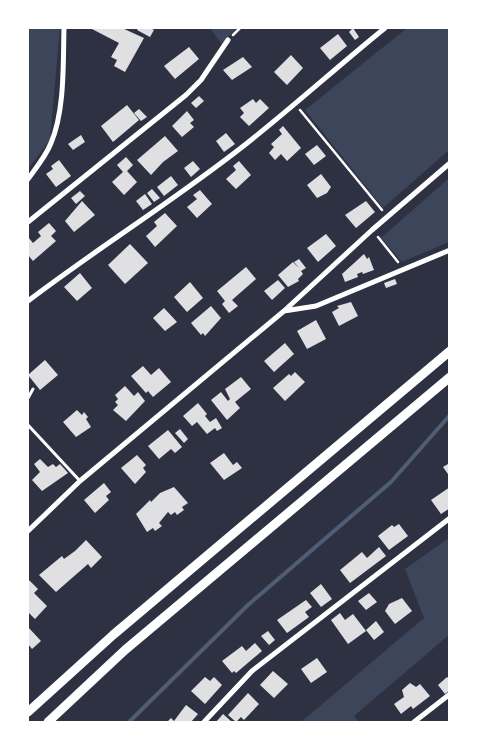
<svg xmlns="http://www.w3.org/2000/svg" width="477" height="750" viewBox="0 0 477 750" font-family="Overpass,sans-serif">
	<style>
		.green { fill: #3c4559 }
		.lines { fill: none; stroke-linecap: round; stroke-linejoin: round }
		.stream { stroke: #4f5d75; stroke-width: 4 }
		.building { fill: #e0e0e3 }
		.path { stroke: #fff; stroke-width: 2.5 }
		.service { stroke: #fff; stroke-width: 3 }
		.minor { stroke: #fff; stroke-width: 5 }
		.secondary { stroke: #fff; stroke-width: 9 }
	</style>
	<rect width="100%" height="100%" fill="#2d3142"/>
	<path class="green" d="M 28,28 L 60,28 L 50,140 L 28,169 Z
		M 210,28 L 236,28 L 222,45 Z
		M 407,28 L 449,28 L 449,150 L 383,208 L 305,110 Z
		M 449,178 L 449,242 L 402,262 L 381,238 Z
		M 449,538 L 449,635 L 354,716 L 359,722 L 301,722 L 424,618 L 405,569 Z"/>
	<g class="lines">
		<path class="stream" d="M 129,722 L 248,605 L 391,482 L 450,415"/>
	</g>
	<path class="building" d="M 93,28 L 122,28 L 144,38 L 125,72 L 114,66 L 117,60 L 111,57 L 119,43 L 92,29 Z
		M 138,28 L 150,28 L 154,30 L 150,37 L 137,30 Z
		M 353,28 L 359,37 L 355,40 L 349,32 Z
		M 338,34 L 347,46 L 330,60 L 320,48 Z
		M 189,47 L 199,59 L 175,79 L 164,66 Z
		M 291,55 L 303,68 L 287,85 L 274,72 Z
		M 243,57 L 252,67 L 232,80 L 223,70 Z
		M 199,96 L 204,101 L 196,108 L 191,103 Z
		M 253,99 L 256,103 L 260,99 L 269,108 L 249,126 L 240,117 L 244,113 L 240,108 Z
		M 127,105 L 139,120 L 113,142 L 101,126 Z
		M 139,109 L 147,117 L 141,121 L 134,113 Z
		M 187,111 L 194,120 L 190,123 L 194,127 L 182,137 L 172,126 Z
		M 283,126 L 301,148 L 287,161 L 281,154 L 275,160 L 269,153 L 274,147 L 271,144 L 282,134 L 279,130 Z
		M 226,133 L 235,144 L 224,152 L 216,141 Z
		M 81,135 L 85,142 L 73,150 L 68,144 Z
		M 165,136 L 178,151 L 163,162 L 151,175 L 137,160 Z
		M 317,145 L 326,156 L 314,165 L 305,154 Z
		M 126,157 L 133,165 L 127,171 L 137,182 L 124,195 L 112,182 L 123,172 L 117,165 Z
		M 59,160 L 71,176 L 56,187 L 46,174 L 53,169 L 51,166 Z
		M 193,161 L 200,169 L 191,177 L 184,168 Z
		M 239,161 L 251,175 L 236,189 L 226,179 L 236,170 L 233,166 Z
		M 321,174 L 331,187 L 327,193 L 317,198 L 307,185 Z
		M 171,176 L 178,185 L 164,196 L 157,187 Z
		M 152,189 L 160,198 L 154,202 L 147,193 Z
		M 200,190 L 212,204 L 197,218 L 187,207 L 197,199 L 193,195 Z
		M 80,191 L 85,196 L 76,204 L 71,198 Z
		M 145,194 L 152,204 L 143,210 L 136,201 Z
		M 82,201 L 95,215 L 74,232 L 65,221 Z
		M 366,201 L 375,212 L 356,228 L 345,215 Z
		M 165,213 L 177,226 L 155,247 L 146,236 L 157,226 L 154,222 Z
		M 49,223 L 56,231 L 51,236 L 56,241 L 33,261 L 28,255 L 28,237 L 33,243 L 41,236 L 38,232 Z
		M 326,234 L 336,246 L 318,262 L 307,248 Z
		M 130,244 L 148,263 L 125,284 L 108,265 Z
		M 364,254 L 367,259 L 369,257 L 374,270 L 363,274 L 362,272 L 357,274 L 358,277 L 345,282 L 342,274 Z
		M 299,259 L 306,268 L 301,271 L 303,274 L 298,279 L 299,281 L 288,287 L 278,275 L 293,262 L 299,268 L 294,262 Z
		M 246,267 L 256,279 L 232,300 L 238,306 L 229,313 L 222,304 L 225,301 L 217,291 Z
		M 80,273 L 92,288 L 77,301 L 64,287 Z
		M 395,279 L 397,284 L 386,288 L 384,283 Z
		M 278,280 L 285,288 L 272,300 L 264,291 Z
		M 190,282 L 203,298 L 187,312 L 174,297 Z
		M 351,302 L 358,316 L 339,326 L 332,312 L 339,308 L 337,306 Z
		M 211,306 L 221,318 L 205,336 L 203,333 L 201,335 L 191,323 Z
		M 164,308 L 177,322 L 165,331 L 153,318 Z
		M 316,320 L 326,339 L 307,349 L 297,331 Z
		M 285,343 L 294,354 L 274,372 L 264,361 Z
		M 45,360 L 58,375 L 40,390 L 28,375 Z
		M 143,366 L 151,375 L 159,368 L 171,382 L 153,397 L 148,391 L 146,393 L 131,376 Z
		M 295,372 L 305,382 L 285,401 L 273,388 L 289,374 L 291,376 Z
		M 241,377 L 251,389 L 235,402 L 240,408 L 227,420 L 211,400 L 221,392 L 228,401 L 230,399 L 225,389 Z
		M 125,386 L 134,396 L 138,392 L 145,401 L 126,421 L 113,410 L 118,405 L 115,402 L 118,399 L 115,395 Z
		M 198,403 L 207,414 L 205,416 L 210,422 L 216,418 L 222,428 L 217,431 L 215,428 L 207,434 L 197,422 L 192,426 L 183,416 Z
		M 77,410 L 82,415 L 84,412 L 88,417 L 86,419 L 91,427 L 76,437 L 63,422 Z
		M 180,429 L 188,439 L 184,443 L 175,433 Z
		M 168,430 L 182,447 L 175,453 L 171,449 L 159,459 L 148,446 Z
		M 224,453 L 233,465 L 237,462 L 242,468 L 224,480 L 210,463 Z
		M 137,455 L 146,465 L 143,468 L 146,472 L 135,484 L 121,468 Z
		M 40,459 L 48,467 L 53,464 L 56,467 L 60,464 L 68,473 L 42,491 L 32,480 L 40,472 L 34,464 Z
		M 448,464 L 450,466 L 450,477 L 443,467 Z
		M 104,483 L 111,492 L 106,496 L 109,500 L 95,513 L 84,500 Z
		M 174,487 L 188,503 L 182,507 L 184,510 L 177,515 L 175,512 L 171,515 L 168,512 L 159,523 L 162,526 L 155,531 L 153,528 L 147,532 L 136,514 L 150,500 L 151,502 L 160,493 Z
		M 450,487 L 450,508 L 441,514 L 431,500 Z
		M 399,524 L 408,536 L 389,550 L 378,536 L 392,525 L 394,527 Z
		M 86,540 L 102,557 L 91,568 L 88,564 L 56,592 L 39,575 L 62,556 L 64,559 L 75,551 Z
		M 379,547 L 386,556 L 350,583 L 340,570 L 362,552 L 367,558 Z
		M 28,579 L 38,589 L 34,593 L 47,606 L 35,619 L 28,612 Z
		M 321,584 L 332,599 L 321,607 L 310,593 Z
		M 369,593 L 377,602 L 366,610 L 358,601 Z
		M 402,598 L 412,611 L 395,624 L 385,611 L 389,604 Z
		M 306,600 L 312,607 L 305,612 L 309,617 L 287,633 L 277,620 Z
		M 340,613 L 345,620 L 353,614 L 366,631 L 348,644 L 331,620 Z
		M 376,621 L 384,632 L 374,640 L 366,630 Z
		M 28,627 L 41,641 L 32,649 L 28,644 Z
		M 268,631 L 275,640 L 269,645 L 261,636 Z
		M 255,643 L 262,651 L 236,673 L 234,671 L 232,673 L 222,661 L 242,646 L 246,651 Z
		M 317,658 L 327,672 L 311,683 L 301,669 Z
		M 273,671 L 288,684 L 274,698 L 260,685 Z
		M 205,677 L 210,681 L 214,677 L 222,685 L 205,704 L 191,691 Z
		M 447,677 L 450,680 L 450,690 L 445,694 L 438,685 Z
		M 410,683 L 416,687 L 420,684 L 430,696 L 413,709 L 411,706 L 401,714 L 394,704 L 404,697 L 402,690 Z
		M 248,693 L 259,704 L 244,720 L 241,717 L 236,722 L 228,715 Z
		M 186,705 L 198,714 L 191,722 L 167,722 L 171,718 L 174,721 Z
		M 223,714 L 232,722 L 216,722 Z"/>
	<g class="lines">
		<path class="path" d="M 233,35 L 240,28
			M 300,110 L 382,210
			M 378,237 L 398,262"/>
		<path class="service" d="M 28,398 L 33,389
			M 28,425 L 80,481"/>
		<path class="minor" d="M 28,179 C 36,168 46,156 51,143 C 65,110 63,63 64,28
			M 28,222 L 186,95 L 201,80 L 228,40
			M 28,301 C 99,247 175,200 246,144 C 293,107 338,66 385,28
			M 284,311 L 316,306 L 450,250
			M 28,531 L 80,481 L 284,311 L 372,230 L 450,163
			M 204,722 L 252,671 L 450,518
			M 414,722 L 450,694"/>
		<path class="secondary" d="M 28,712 L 113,635 L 450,351
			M 48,722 L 125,650 L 450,377"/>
	</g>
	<rect width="477" height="750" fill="none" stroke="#ffffff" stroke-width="58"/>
</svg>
